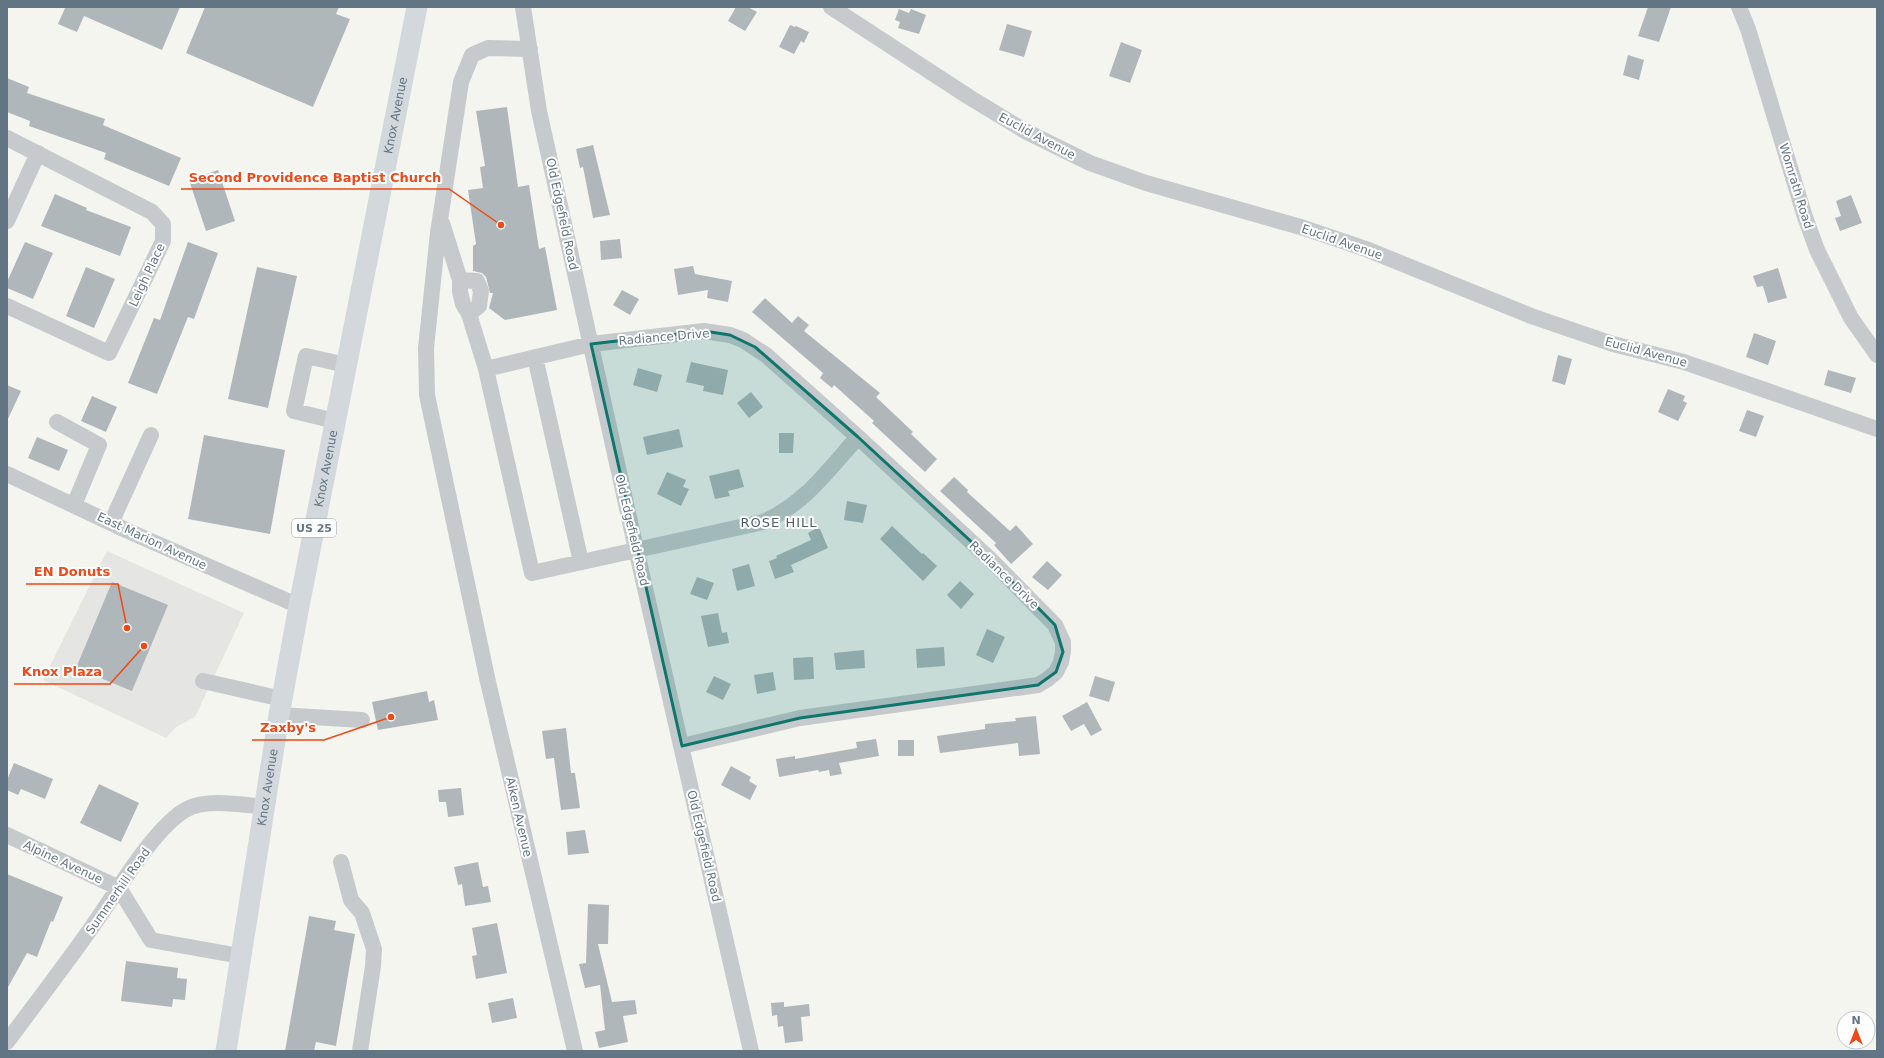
<svg xmlns="http://www.w3.org/2000/svg" width="1884" height="1058" viewBox="0 0 1884 1058" font-family="'DejaVu Sans',sans-serif">
	<style>
		.built { fill: #e5e6e4 }
		.building { fill: #afb7bb }
		.lines { fill: none; stroke-linecap: round; stroke-linejoin: round }
		.minor { stroke: #c7cacd; stroke-width: 16 }
		.major { stroke: #d3d8dc; stroke-width: 21 }
		.marked { fill: #0f766e; fill-opacity: 0.2; stroke: #0f766e; stroke-width: 3; stroke-linejoin: round }
		.labels { text-anchor: middle; stroke-width: 4; stroke-linejoin: round; paint-order: stroke }
		.shield { fill: #fff; stroke: #919ea9; stroke-width: 1 }
		.shield-label { font-size: 11px; font-weight: bold; fill: #627584 }
		.street-label { font-size: 12px; fill: #627584; stroke: #fff }
		.neighbourhood-label { font-size: 13px; letter-spacing: 1px; fill: #505e69; stroke: #fff }
		.leader { fill: none; stroke: #f04816; stroke-width: 1.5 }
		.callout-dot { fill: #f04816; stroke: #fff; stroke-width: 1.5 }
		.callout-label { font-size: 13px; text-anchor: middle; font-weight: bold; fill: #f04816; stroke: #fff; stroke-width: 4; stroke-linejoin: round; paint-order: stroke }
	</style>
	<rect width="100%" height="100%" fill="#f5f5f0"/>
	<path class="built" d="M 107,551 L 244,613 L 195,717 L 176,727 L 166,738 L 43,680 Z"/>
	<path class="building" d="M 62,7 L 180,7 L 162,50 L 84,16 L 77,32 L 58,24 L 65,8 Z
		M 205,7 L 339,7 L 336,14 L 350,19 L 313,107 L 186,53 Z
		M 736,7 L 748,7 L 757,12 L 745,31 L 728,21 Z
		M 1648,7 L 1671,7 L 1659,42 L 1638,36 Z
		M 899,9 L 909,13 L 911,9 L 926,15 L 919,34 L 898,28 L 900,22 L 895,20 Z
		M 1007,24 L 1032,31 L 1024,57 L 999,50 Z
		M 790,25 L 795,27 L 796,26 L 809,32 L 804,43 L 801,41 L 794,54 L 779,47 Z
		M 1121,42 L 1142,50 L 1130,83 L 1109,76 Z
		M 1628,55 L 1644,60 L 1639,80 L 1623,75 Z
		M 7,78 L 29,87 L 27,93 L 105,119 L 103,125 L 181,158 L 169,186 L 104,159 L 106,153 L 29,126 L 30,121 L 7,112 Z
		M 507,107 L 518,187 L 529,185 L 539,249 L 545,247 L 557,310 L 505,320 L 489,308 L 493,293 L 490,293 L 486,277 L 482,273 L 473,271 L 473,246 L 476,244 L 468,190 L 483,188 L 480,167 L 485,166 L 476,111 Z
		M 593,145 L 610,215 L 593,218 L 583,167 L 580,168 L 576,149 Z
		M 218,170 L 235,221 L 206,231 L 189,180 Z
		M 55,194 L 87,208 L 86,210 L 131,227 L 120,256 L 41,226 Z
		M 1851,195 L 1862,223 L 1840,231 L 1835,218 L 1841,216 L 1836,201 Z
		M 620,239 L 622,258 L 601,260 L 600,241 Z
		M 25,242 L 53,253 L 33,299 L 7,288 L 7,282 Z
		M 188,242 L 218,253 L 194,319 L 188,317 L 157,394 L 128,383 L 154,318 L 160,320 Z
		M 693,266 L 695,274 L 732,281 L 728,302 L 707,298 L 708,290 L 678,295 L 674,269 Z
		M 86,267 L 115,279 L 94,328 L 66,316 Z
		M 257,267 L 297,276 L 268,408 L 228,399 Z
		M 1778,268 L 1787,298 L 1768,303 L 1763,286 L 1757,287 L 1753,276 Z
		M 622,290 L 639,299 L 630,315 L 613,305 Z
		M 765,298 L 792,323 L 798,316 L 809,325 L 804,331 L 880,393 L 876,397 L 913,432 L 911,434 L 937,459 L 925,472 L 872,423 L 874,421 L 834,385 L 832,388 L 820,378 L 823,373 L 752,312 Z
		M 1754,333 L 1776,341 L 1768,365 L 1746,357 Z
		M 1558,355 L 1572,359 L 1565,385 L 1552,381 Z
		M 691,362 L 728,370 L 723,395 L 703,391 L 704,386 L 686,382 Z
		M 638,368 L 662,375 L 657,392 L 633,385 Z
		M 1828,370 L 1856,378 L 1851,393 L 1824,385 Z
		M 7,385 L 21,391 L 7,421 Z
		M 1668,389 L 1685,396 L 1683,401 L 1687,403 L 1678,421 L 1658,412 Z
		M 751,392 L 763,407 L 749,418 L 737,403 Z
		M 92,396 L 117,407 L 106,432 L 81,421 Z
		M 1747,410 L 1764,416 L 1756,437 L 1739,431 Z
		M 679,429 L 683,447 L 647,455 L 643,437 Z
		M 779,433 L 794,433 L 793,453 L 779,453 Z
		M 204,435 L 285,450 L 270,534 L 188,519 Z
		M 37,437 L 68,450 L 59,471 L 28,458 Z
		M 739,469 L 744,487 L 728,491 L 730,496 L 715,499 L 709,476 Z
		M 667,472 L 686,480 L 683,487 L 689,489 L 681,506 L 657,494 Z
		M 954,477 L 968,490 L 967,492 L 1010,531 L 1016,525 L 1033,544 L 1011,564 L 994,545 L 996,543 L 940,491 Z
		M 847,501 L 867,505 L 863,523 L 844,520 Z
		M 892,526 L 922,554 L 923,553 L 937,566 L 923,581 L 880,539 Z
		M 815,529 L 820,529 L 828,548 L 791,565 L 794,572 L 775,579 L 769,561 L 777,558 L 776,556 L 811,540 L 808,533 Z
		M 1047,561 L 1062,575 L 1048,590 L 1032,577 Z
		M 749,564 L 755,586 L 737,591 L 732,569 Z
		M 697,577 L 714,583 L 707,600 L 690,594 Z
		M 960,581 L 974,594 L 961,609 L 947,595 Z
		M 112,582 L 168,605 L 132,691 L 76,668 Z
		M 718,613 L 722,633 L 727,632 L 729,643 L 708,647 L 701,616 Z
		M 987,629 L 1005,637 L 993,663 L 976,655 Z
		M 944,647 L 945,666 L 917,668 L 916,649 Z
		M 864,650 L 865,668 L 836,670 L 834,653 Z
		M 813,657 L 814,679 L 794,680 L 793,658 Z
		M 773,672 L 776,690 L 757,694 L 754,675 Z
		M 714,676 L 731,684 L 723,700 L 706,692 Z
		M 1095,676 L 1115,682 L 1109,702 L 1089,696 Z
		M 427,691 L 429,702 L 434,700 L 438,720 L 378,730 L 372,702 Z
		M 1087,702 L 1102,730 L 1091,736 L 1084,724 L 1071,731 L 1062,716 Z
		M 1036,716 L 1040,754 L 1019,756 L 1018,743 L 940,753 L 937,736 L 985,729 L 985,724 L 1016,721 L 1015,718 Z
		M 566,728 L 571,773 L 575,773 L 580,808 L 561,810 L 554,758 L 546,759 L 542,731 Z
		M 876,739 L 879,756 L 839,763 L 842,774 L 830,776 L 829,770 L 819,772 L 818,770 L 779,777 L 776,759 L 795,756 L 795,759 L 857,748 L 856,742 Z
		M 898,740 L 914,740 L 914,756 L 898,756 Z
		M 14,763 L 53,779 L 45,799 L 21,789 L 18,795 L 7,790 L 7,780 Z
		M 731,766 L 751,777 L 749,781 L 757,786 L 750,800 L 721,785 Z
		M 99,784 L 139,803 L 121,842 L 80,823 Z
		M 461,788 L 464,815 L 448,817 L 446,802 L 439,802 L 438,790 Z
		M 585,830 L 589,853 L 568,855 L 566,832 Z
		M 478,862 L 483,887 L 488,886 L 491,902 L 465,906 L 462,884 L 458,885 L 454,867 Z
		M 7,874 L 63,897 L 53,922 L 51,921 L 37,957 L 27,953 L 7,989 Z
		M 588,904 L 609,905 L 608,944 L 598,944 L 612,1002 L 635,1000 L 637,1014 L 623,1016 L 628,1042 L 599,1048 L 595,1032 L 605,1030 L 600,985 L 585,988 L 579,964 L 586,963 Z
		M 309,916 L 336,921 L 334,930 L 355,934 L 336,1046 L 316,1042 L 314,1051 L 285,1051 Z
		M 497,923 L 507,973 L 476,979 L 472,956 L 477,955 L 472,928 Z
		M 126,961 L 178,968 L 177,978 L 187,979 L 185,1000 L 173,999 L 172,1007 L 121,1001 Z
		M 513,998 L 517,1018 L 492,1023 L 488,1003 Z
		M 784,1002 L 784,1007 L 809,1004 L 810,1016 L 801,1017 L 803,1041 L 785,1043 L 783,1026 L 778,1027 L 777,1015 L 772,1016 L 771,1003 Z"/>
	<g class="lines">
		<path class="minor" d="M 523,7 L 539,111 L 636,549 L 751,1051
			M 831,7 L 969,97 L 1025,131 L 1090,163 L 1146,183 L 1304,228 L 1366,249 L 1531,316 L 1613,344 L 1684,362 L 1877,429
			M 1739,7 L 1748,29 L 1805,217 L 1817,250 L 1851,318 L 1877,355
			M 530,49 L 488,48 L 472,55 L 461,82 L 438,233 L 426,348 L 427,395 L 488,682 L 575,1051
			M 7,138 L 152,212 L 163,224 L 163,241 L 109,353 L 7,306
			M 7,221 L 38,153
			M 442,223 L 460,280 L 460,292 L 463,304 L 469,314 L 486,369
			M 460,280 L 477,281 L 481,291 L 479,306 L 469,314
			M 535,357 L 581,562
			M 335,421 L 294,411 L 306,356 L 346,365
			M 57,422 L 99,445 L 74,505
			M 7,474 L 128,531 L 299,606
			M 111,523 L 151,435
			M 203,681 L 282,699
			M 279,715 L 362,720
			M 682,746 L 800,718 L 1038,685 L 1048,679 L 1056,672 L 1061,662 L 1063,652 L 1063,642 L 1055,625 L 990,559 L 858,437 L 766,355 L 743,340 L 730,335 L 704,331 L 591,344 L 486,369 L 532,573 L 763,522 C 805,504 828,470 858,437
			M 7,835 L 119,888 L 151,940 L 240,956
			M 341,862 L 351,900 L 362,913 L 374,949 L 373,966 L 360,1051
			M 7,1042 C 36,1003 66,964 94,924 C 116,893 155,826 187,809 C 207,798 244,805 266,807"/>
		<path class="major" id="s1" d="M 226,1051 L 279,715 L 299,606 L 417,7"/>
	</g>
	<path class="marked" d="M 704,331 L 730,335 L 755,347 L 858,437 L 990,559 L 1055,625 L 1063,652 L 1056,672 L 1038,685 L 800,718 L 682,746 L 591,344 Z"/>
	<g class="labels">
		<rect class="shield" x="292" y="519" width="44" height="18" rx="3"/>
		<g class="shield-label">
			<text x="314" y="532">US 25</text>
		</g>
		<g class="street-label">
			<text dy="4" stroke="none"><textPath href="#s1" startOffset="951">Knox Avenue</textPath></text>
			<text transform="translate(1037 136) rotate(28)" y="4">Euclid Avenue</text>
			<text transform="translate(1796 186) rotate(73)" y="4">Womrath Road</text>
			<text transform="translate(562 214) rotate(78)" y="4">Old Edgefield Road</text>
			<text transform="translate(1342 242) rotate(19)" y="4">Euclid Avenue</text>
			<text transform="translate(147 275) rotate(-65)" y="4">Leigh Place</text>
			<text transform="translate(664 337) rotate(-5)" y="4">Radiance Drive</text>
			<text transform="translate(1646 352) rotate(15)" y="4">Euclid Avenue</text>
			<text dy="4" stroke="none"><textPath href="#s1" startOffset="591">Knox Avenue</textPath></text>
			<text transform="translate(632 530) rotate(77)" y="4">Old Edgefield Road</text>
			<text transform="translate(152 541) rotate(25)" y="4">East Marion Avenue</text>
			<text transform="translate(1004 575) rotate(44)" y="4">Radiance Drive</text>
			<text dy="4" stroke="none"><textPath href="#s1" startOffset="267">Knox Avenue</textPath></text>
			<text transform="translate(519 817) rotate(77)" y="4">Aiken Avenue</text>
			<text transform="translate(704 846) rotate(77)" y="4">Old Edgefield Road</text>
			<text transform="translate(63 862) rotate(25)" y="4">Alpine Avenue</text>
			<text transform="translate(118 891) rotate(-55)" y="4">Summerhill Road</text>
		</g>
		<g class="neighbourhood-label">
			<text x="779" y="527">ROSE HILL</text>
		</g>
	</g>
	<path class="leader" d="M501 225L449 189H181M127 628L118 584H26M144 646L110 684H14M391 717L324 740H252"/>
	<g class="callout-dot">
		<circle cx="501" cy="225" r="4"/>
		<circle cx="127" cy="628" r="4"/>
		<circle cx="144" cy="646" r="4"/>
		<circle cx="391" cy="717" r="4"/>
	</g>
	<g class="callout-label">
		<text x="315" y="182">Second Providence Baptist Church</text>
		<text x="72" y="576">EN Donuts</text>
		<text x="62" y="676">Knox Plaza</text>
		<text x="288" y="732">Zaxby's</text>
	</g>
	<rect width="1884" height="1058" fill="none" stroke="#627584" stroke-width="16"/>
	<g transform="translate(1856 1030)"><circle r="19" fill="#ffffff" stroke="#c0c8ce"/>
	<path d="M0-3L7 15L0 10L-7 15Z" fill="#f04816"/>
	<text y="-6" font-size="11" font-weight="bold" text-anchor="middle" fill="#627584">N</text>
	</g>
</svg>
